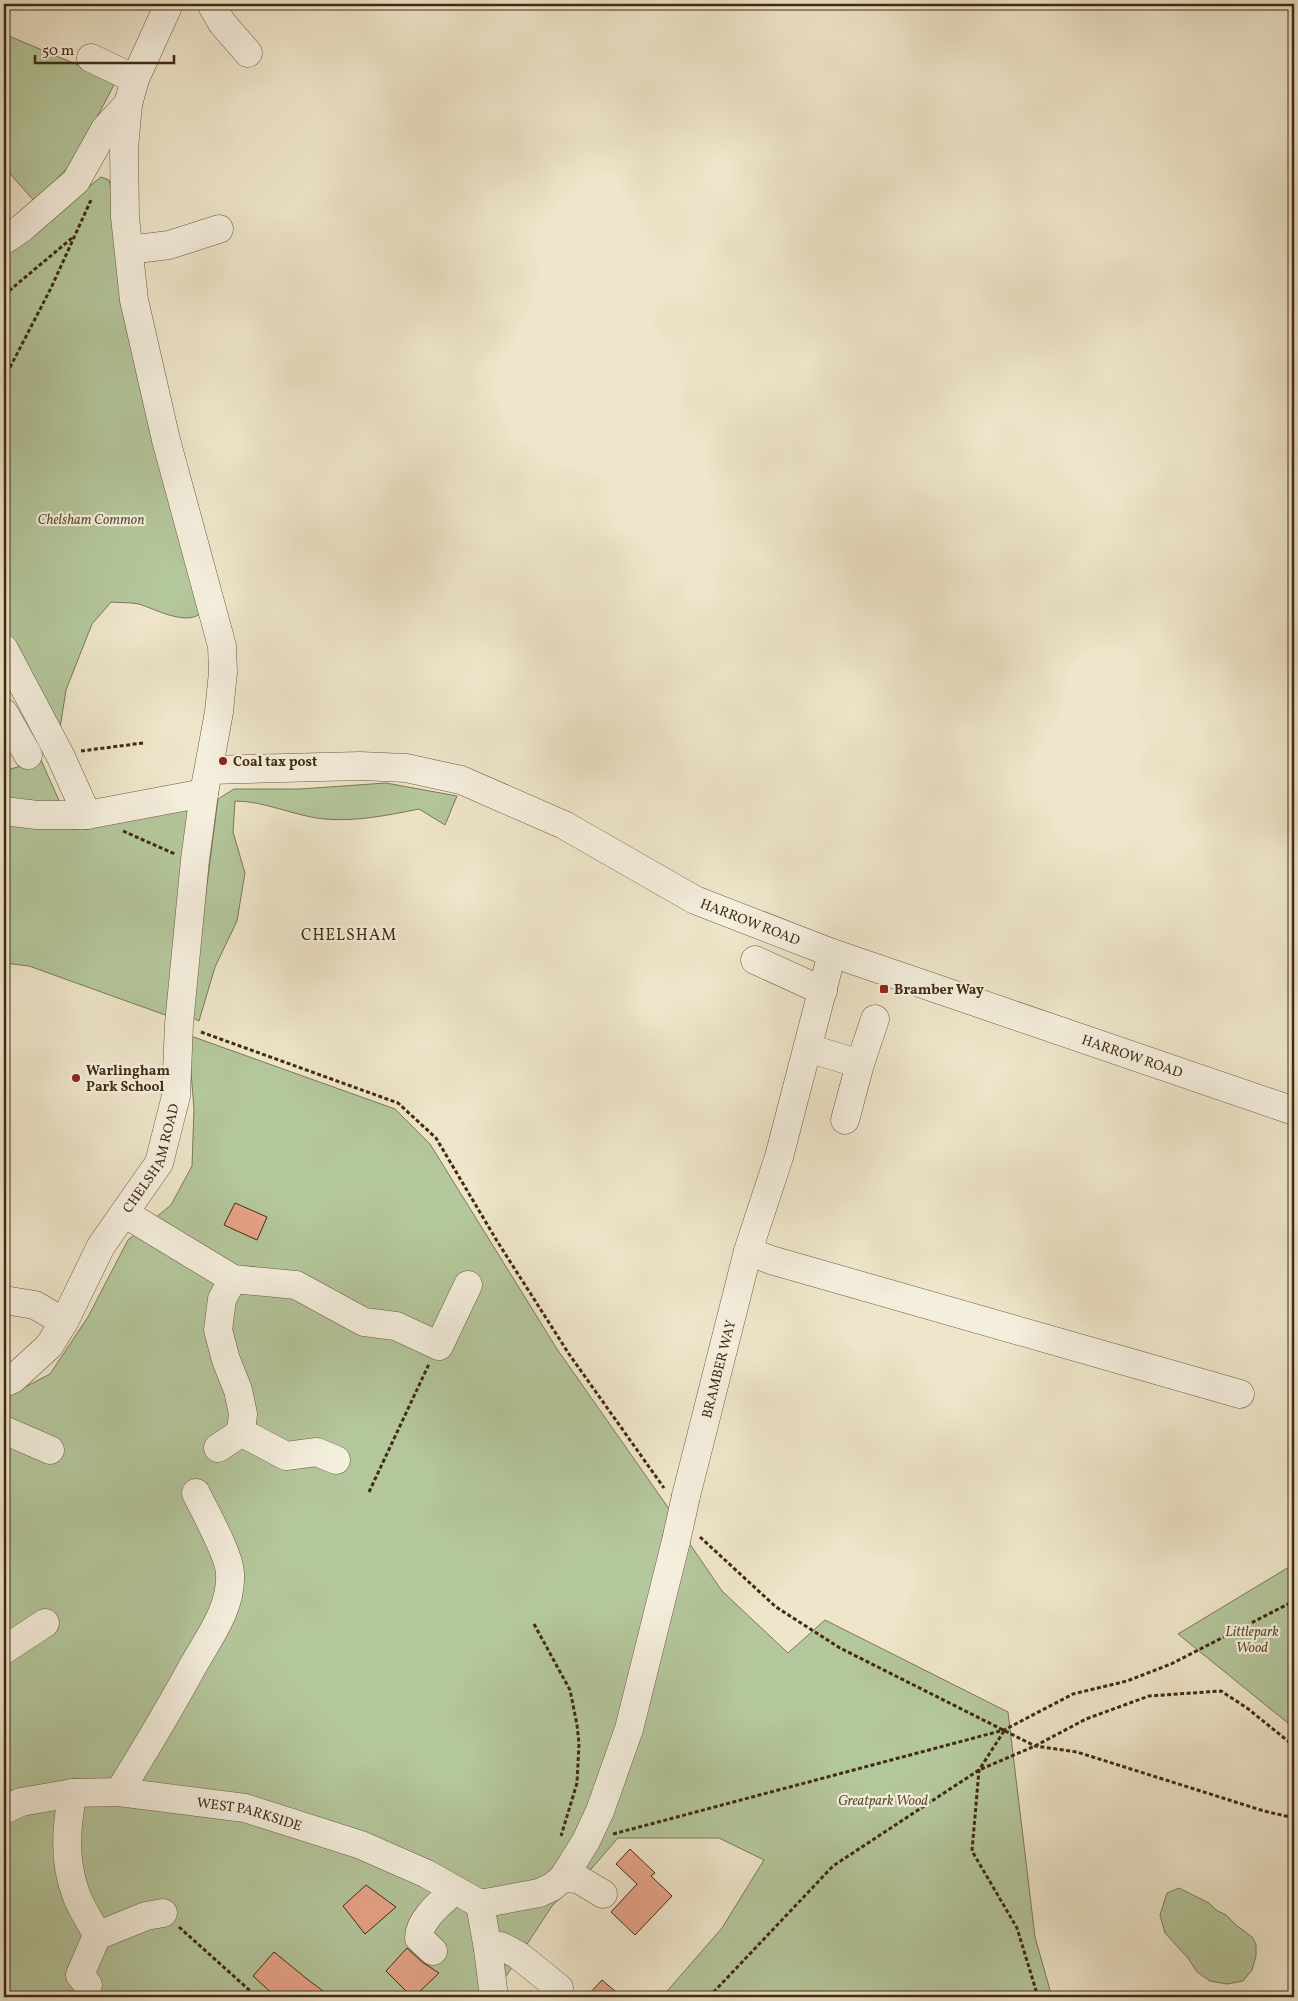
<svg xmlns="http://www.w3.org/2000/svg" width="1298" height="2001" viewBox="0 0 1298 2001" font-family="Vollkorn,serif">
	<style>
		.green { fill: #b4c69b; stroke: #7b7857 }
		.building { fill: #e6a388; stroke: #422a13 }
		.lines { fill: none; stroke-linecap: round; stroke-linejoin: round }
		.minor-casing { stroke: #6d5941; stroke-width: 29 }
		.path { stroke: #422a13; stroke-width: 3; stroke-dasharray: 4 2.5; stroke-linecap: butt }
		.minor { stroke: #f4eedd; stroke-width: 28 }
		.minor-bridge-casing { stroke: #6d5941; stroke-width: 29; stroke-linecap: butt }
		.minor-bridge { stroke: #f4eedd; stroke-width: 28 }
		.poi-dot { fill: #8f2418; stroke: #f4eedd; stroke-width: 2 }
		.labels { text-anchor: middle; stroke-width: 4.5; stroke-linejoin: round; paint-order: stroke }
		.park-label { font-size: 14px; font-style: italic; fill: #5e5135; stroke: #f4eedd }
		.poi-label { font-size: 14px; font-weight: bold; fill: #422a13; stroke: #f4eedd; text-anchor: start }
		.street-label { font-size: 14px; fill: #422a13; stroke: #f4eedd }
		.quarter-label { font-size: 16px; letter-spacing: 1px; fill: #422a13; stroke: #f4eedd }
	</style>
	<rect width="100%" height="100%" fill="#eee5ca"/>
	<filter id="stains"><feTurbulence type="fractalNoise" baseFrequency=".004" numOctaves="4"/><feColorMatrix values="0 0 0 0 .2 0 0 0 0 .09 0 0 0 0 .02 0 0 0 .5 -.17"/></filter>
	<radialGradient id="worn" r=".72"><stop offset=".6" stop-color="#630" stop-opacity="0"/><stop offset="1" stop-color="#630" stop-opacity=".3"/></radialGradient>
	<path class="green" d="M 4,34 L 116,81 L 74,161 L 35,202 L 4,167 Z
		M 101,177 L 109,180 L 203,611 C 189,628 155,609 139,604 C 130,602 120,603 111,602 L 92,624 L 66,690 L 58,741 L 4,635 L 4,248 L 57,212 Z
		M 41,760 L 61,805 L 4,802 L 4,771 Z
		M 386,783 L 457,796 L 445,825 L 419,809 C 389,815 356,822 324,819 C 294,816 265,801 235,801 L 233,832 L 245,873 L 237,921 L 215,967 L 199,1021 L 189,1016 L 193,993 L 218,799 L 234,789 L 300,789 Z
		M 188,807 L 168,1016 L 29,966 L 4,963 L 4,825 L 77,829 Z
		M 188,1035 L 395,1109 L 430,1144 L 557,1349 L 674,1516 L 685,1537 L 722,1591 L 788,1653 L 825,1620 L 1008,1712 L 1035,1937 L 1052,1997 L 662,1997 L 722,1928 L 764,1860 L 719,1838 L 618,1838 L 592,1868 L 552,1906 L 503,1981 L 506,1997 L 4,1997 L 4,1398 L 50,1374 L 88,1317 L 128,1240 L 171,1205 L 192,1166 L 194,1109 Z
		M 1294,1564 L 1294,1728 L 1178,1634 Z
		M 1179,1888 L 1209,1903 L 1216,1910 L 1226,1915 L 1236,1925 L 1252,1937 L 1256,1944 L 1256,1956 L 1252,1970 L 1243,1981 L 1227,1984 L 1210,1981 L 1197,1972 L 1188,1958 L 1165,1933 L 1160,1915 L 1167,1893 Z"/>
	<path class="building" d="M 235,1203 L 267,1217 L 257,1240 L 224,1225 Z
		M 630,1849 L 655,1873 L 651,1876 L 672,1896 L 635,1935 L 611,1912 L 637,1884 L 616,1864 Z
		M 366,1885 L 396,1907 L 365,1934 L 343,1906 Z
		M 407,1948 L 422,1962 L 439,1973 L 414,1997 L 412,1997 L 386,1971 Z
		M 274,1952 L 307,1979 L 331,1997 L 276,1997 L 253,1976 Z
		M 602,1980 L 622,1997 L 586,1997 Z"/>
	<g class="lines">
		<defs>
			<g id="minor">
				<path d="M 211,4 L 222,23 L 248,53"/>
				<path d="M 91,58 L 135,79"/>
				<path d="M 4,240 L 22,228 L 76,181 L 105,129 L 128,104"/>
				<path d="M 129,250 L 169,245 L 219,229"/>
				<path d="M 4,649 L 61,757 L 87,815"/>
				<path d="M 4,713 L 28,755"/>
				<path id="s1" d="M 209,770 L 360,766 L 406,768 L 461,780 L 564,825 L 695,900 L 832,953 L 1294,1111"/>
				<path d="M 4,811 L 37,815 L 87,815 L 204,793"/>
				<path d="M 755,960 L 823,991"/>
				<path d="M 808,1048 L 860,1064 L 845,1120"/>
				<path d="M 860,1064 L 875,1019"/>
				<path d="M 124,1213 L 233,1279 L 296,1285 L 364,1322 L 396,1326 L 439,1346 L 468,1285"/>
				<path d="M 748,1251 L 771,1260 L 1240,1394"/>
				<path d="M 4,1300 L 35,1305 L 64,1322"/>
				<path id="s2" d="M 4,1383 L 13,1379 L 49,1346 L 64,1322 L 101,1246 L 159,1163 L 176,1096 L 179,1024 L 195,860 L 204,793 L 219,712 L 223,672 L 222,646 L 166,440 L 134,300 L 125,217 L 124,149 L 128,104 L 135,79 L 169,4"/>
				<path d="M 4,1430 L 50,1450"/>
				<path d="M 241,1430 L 250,1437 L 286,1456 L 317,1452 L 336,1460"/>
				<path d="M 218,1448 L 236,1436 L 241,1430 L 243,1414 L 238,1390 L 226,1360 L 218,1330 L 222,1299 L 233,1279"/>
				<path id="s3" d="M 686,1496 L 748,1251 L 779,1157 L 832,953"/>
				<path d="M 4,1650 L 45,1623"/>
				<path d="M 119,1792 C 145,1750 170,1708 194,1664 C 210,1636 232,1607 230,1573 C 229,1554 205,1512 196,1493"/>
				<path d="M 73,1793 C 66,1825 64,1863 76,1894 C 80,1906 88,1918 94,1929 L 98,1933 L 104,1933 L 146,1916 L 163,1913"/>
				<path id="s4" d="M 4,1810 L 21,1802 L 73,1793 L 119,1792 L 245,1808 L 361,1845 L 427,1874 L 480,1904 L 539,1893 L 552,1887 L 563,1878 L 586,1841 L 600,1811 L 629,1729 L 676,1541"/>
				<path d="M 563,1878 L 578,1879 L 603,1894"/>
				<path d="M 480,1904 L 488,1949 L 494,1997"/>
				<path d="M 488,1949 L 501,1946 L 518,1955 L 559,1988"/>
				<path d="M 433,1951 L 419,1938 C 419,1919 442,1902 455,1890"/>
				<path d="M 88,1985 L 80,1975 L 98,1933"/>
			</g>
		</defs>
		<use href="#minor" class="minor-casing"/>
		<path class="path" d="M 4,295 L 72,238
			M 4,379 L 51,288 L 91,200
			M 81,751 L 143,743
			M 123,831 L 175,854
			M 201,1032 L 398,1103 L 436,1138 L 497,1241 L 569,1354 L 664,1488
			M 369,1492 L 429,1364
			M 700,1537 L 776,1607 L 840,1648 L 1035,1746 L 1077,1752 L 1264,1811 L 1294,1818
			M 534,1624 L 570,1690 L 577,1725 L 579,1743 L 577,1783 L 561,1836
			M 1004,1731 L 979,1770 L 972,1851 L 1017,1928 L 1038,1997
			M 613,1834 L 1004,1730 L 1073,1694 L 1127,1681 L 1171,1664 L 1294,1601
			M 179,1927 L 257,1997
			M 709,1997 L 833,1866 L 979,1770 L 1035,1746 L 1086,1719 L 1149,1696 L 1221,1691 L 1247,1708 L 1294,1746"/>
		<use href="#minor" class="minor"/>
		<defs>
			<path id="minor-bridge" d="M 676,1541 L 686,1496"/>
		</defs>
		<use href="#minor-bridge" class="minor-bridge-casing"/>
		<use href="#minor-bridge" class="minor-bridge"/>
	</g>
	<g class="poi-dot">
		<circle cx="223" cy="761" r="5"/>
		<rect x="879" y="984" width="10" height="10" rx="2.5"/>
		<circle cx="76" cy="1078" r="5"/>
	</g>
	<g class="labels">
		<g class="park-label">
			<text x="91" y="524">Chelsham Common</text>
			<text x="1252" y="1636">Littlepark<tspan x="1252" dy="16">Wood</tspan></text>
			<text x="883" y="1805">Greatpark Wood</text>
		</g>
		<g class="poi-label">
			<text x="233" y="766">Coal tax post</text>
			<text x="894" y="994">Bramber Way</text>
			<text x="86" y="1075">Warlingham<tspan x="86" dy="16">Park School</tspan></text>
		</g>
		<g class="street-label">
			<text dy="5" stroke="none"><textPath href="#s1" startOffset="576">HARROW ROAD</textPath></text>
			<text dy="5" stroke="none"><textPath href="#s1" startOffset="981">HARROW ROAD</textPath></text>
			<text dy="5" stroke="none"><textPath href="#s2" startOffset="274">CHELSHAM ROAD</textPath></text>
			<text dy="5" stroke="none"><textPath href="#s3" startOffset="131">BRAMBER WAY</textPath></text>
			<text dy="5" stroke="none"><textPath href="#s4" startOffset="250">WEST PARKSIDE</textPath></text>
		</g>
		<g class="quarter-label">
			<text x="349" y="940">CHELSHAM</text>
		</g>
	</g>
	<rect width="1298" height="2001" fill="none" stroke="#eee5ca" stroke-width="20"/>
	<rect x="5" y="5" width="1288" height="1991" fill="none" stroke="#422a13" stroke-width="2.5"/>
	<rect x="10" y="10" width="1278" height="1981" fill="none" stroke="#422a13"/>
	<path d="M35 55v8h139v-8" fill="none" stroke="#422a13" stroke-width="2.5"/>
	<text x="42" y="55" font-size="15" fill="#422a13" stroke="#f4eedd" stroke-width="4" paint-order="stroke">50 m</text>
	<rect width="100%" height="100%" filter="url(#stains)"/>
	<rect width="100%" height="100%" fill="url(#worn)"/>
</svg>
